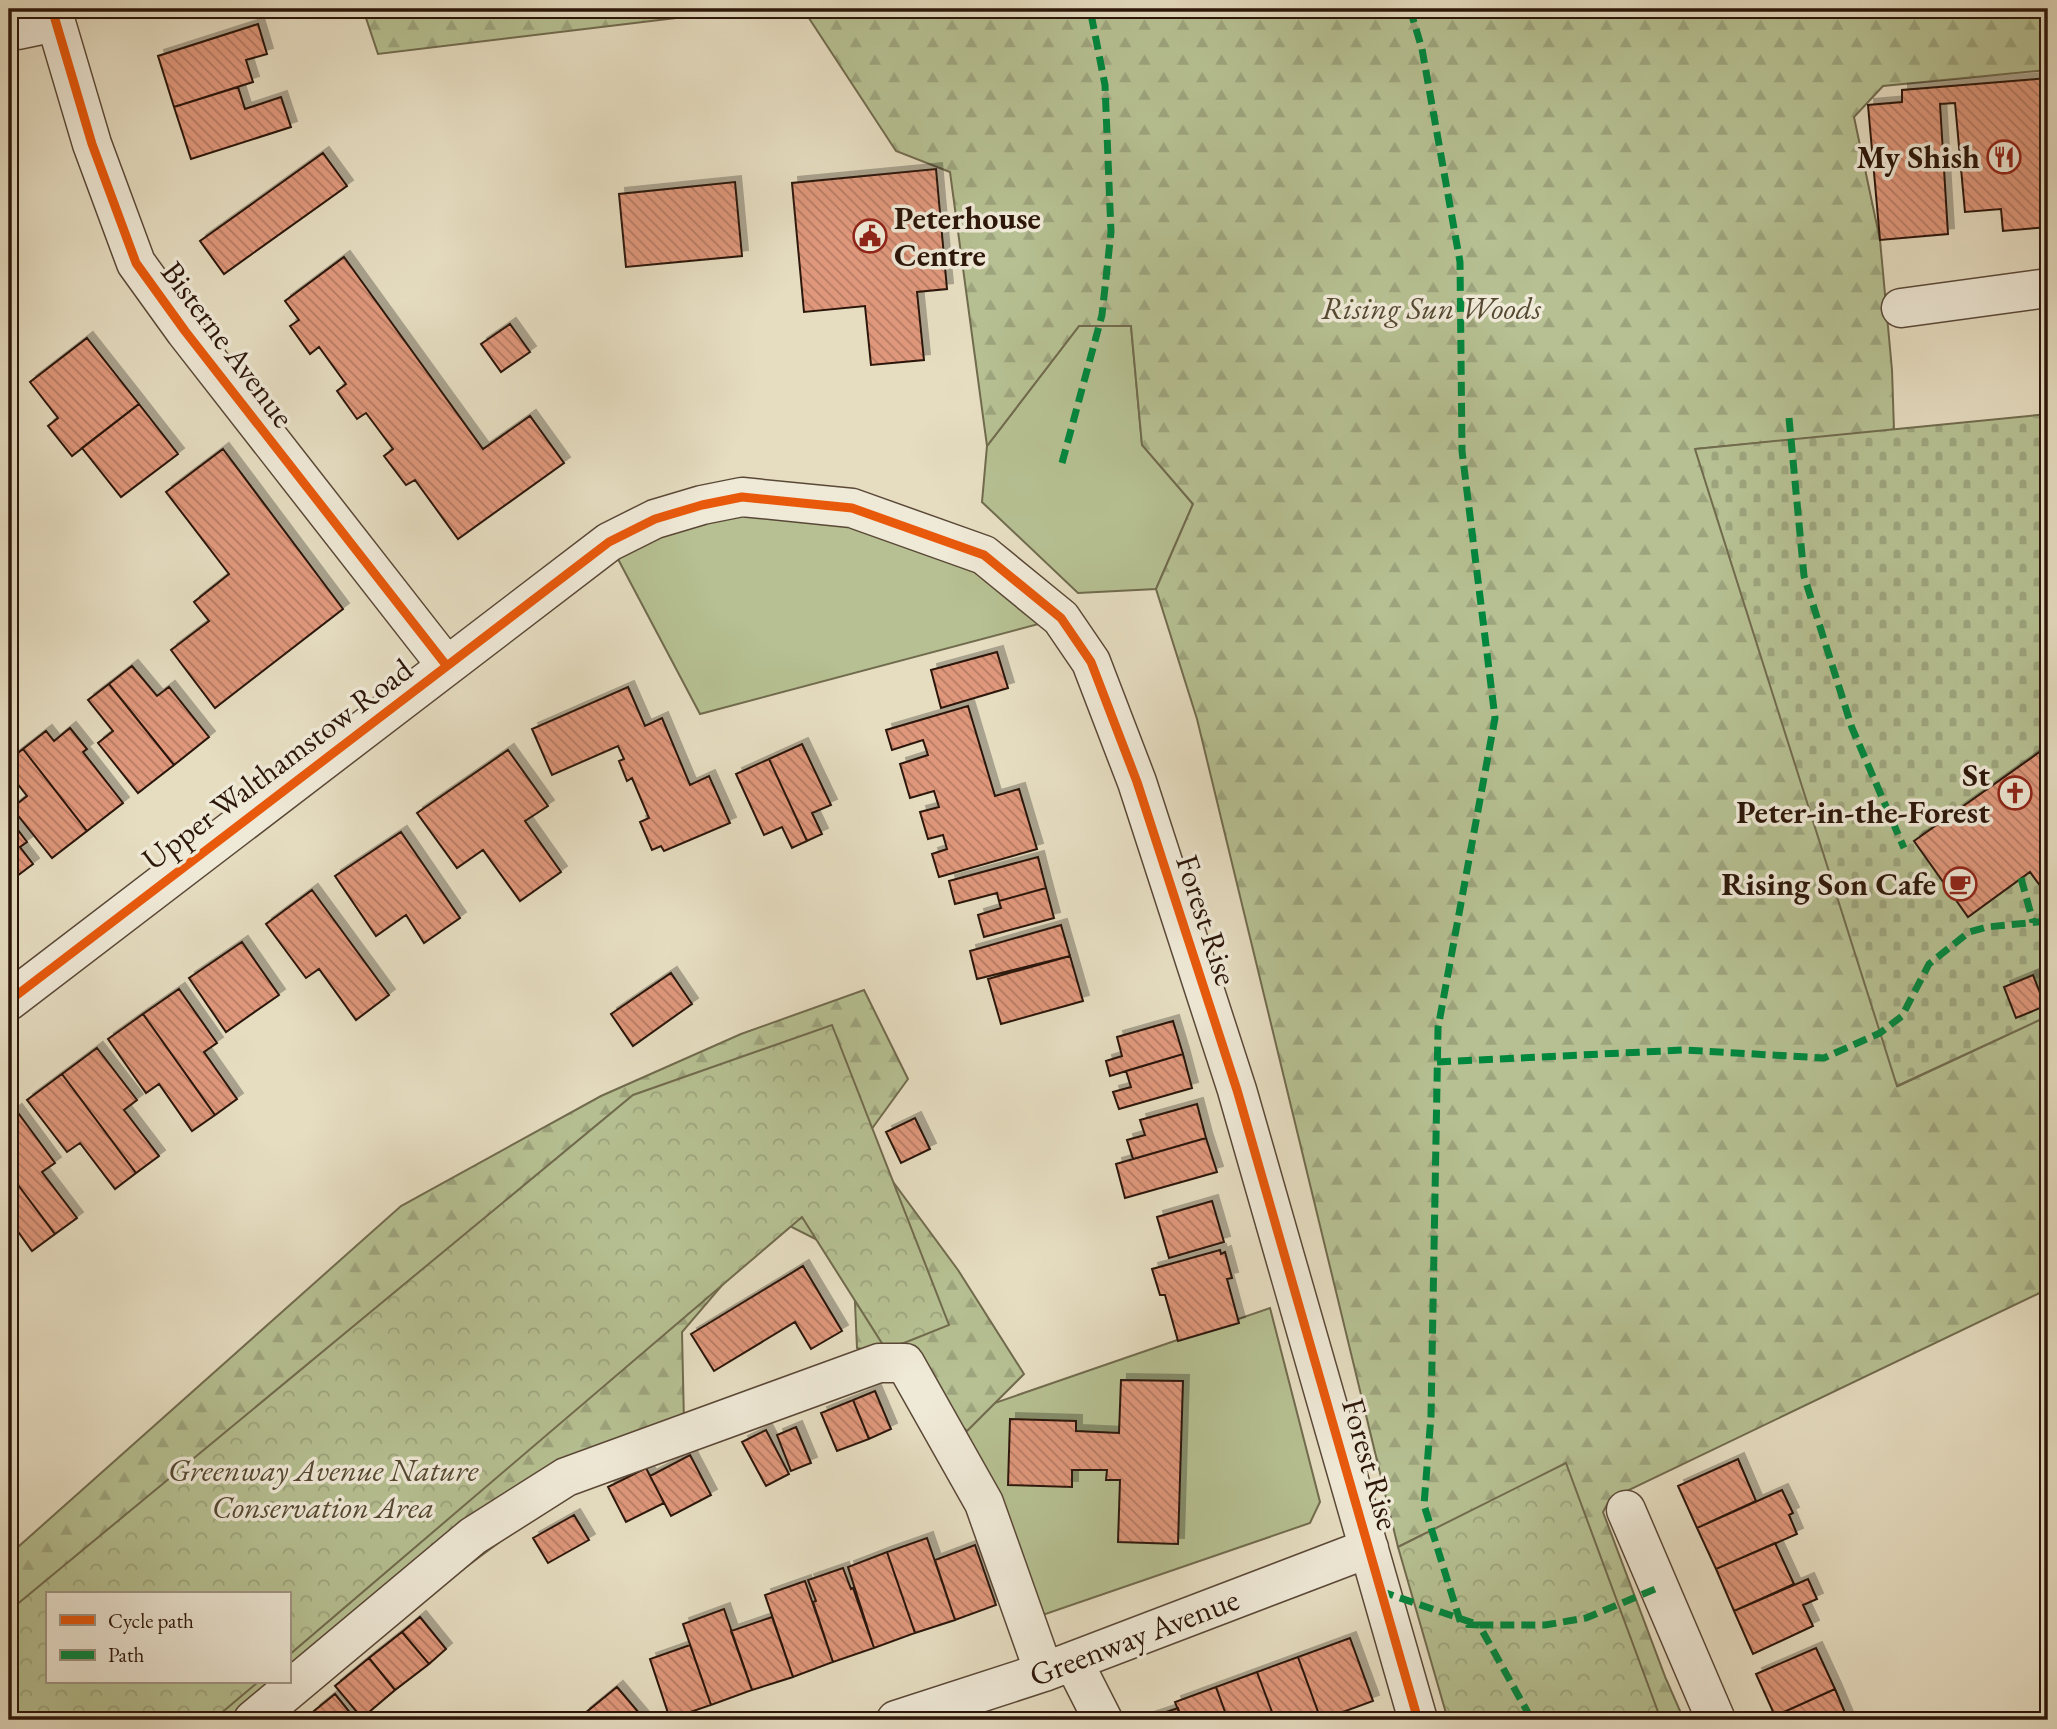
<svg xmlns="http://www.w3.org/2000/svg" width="2057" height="1729" viewBox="0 0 2057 1729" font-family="'EB Garamond',serif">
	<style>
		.grass { fill: #b6c092; stroke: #716b4e; stroke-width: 2 }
		.forest { fill: url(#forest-firs); stroke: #716b4e; stroke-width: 2; fill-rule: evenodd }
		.cemetery { fill: url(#cemetery-stones); stroke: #716b4e; stroke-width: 2 }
		.park { fill: url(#park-crowns); stroke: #716b4e; stroke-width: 2 }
		.building { fill: url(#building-back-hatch); stroke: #2c1609; stroke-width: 2; filter: url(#shadow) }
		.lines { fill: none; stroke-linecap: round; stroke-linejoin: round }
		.minor-casing { stroke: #5a4837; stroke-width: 41 }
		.minor { stroke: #efe9d7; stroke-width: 38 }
		.quiet { stroke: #00873e; stroke-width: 7; stroke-dasharray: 14 7; stroke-linecap: butt }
		.cycleway-casing { stroke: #efe9d7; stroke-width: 13 }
		.cycleway { stroke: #e8590c; stroke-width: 9 }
		.labels { text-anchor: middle; stroke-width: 7; stroke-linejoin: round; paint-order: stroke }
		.poi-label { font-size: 32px; font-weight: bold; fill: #2c1609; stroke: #efe9d7; text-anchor: end }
		.park-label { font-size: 32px; font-style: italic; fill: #554932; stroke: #efe9d7 }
		.street-label { font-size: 32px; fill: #2c1609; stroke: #efe9d7 }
	</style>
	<defs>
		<pattern id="forest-firs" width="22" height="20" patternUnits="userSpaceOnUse" patternTransform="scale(1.75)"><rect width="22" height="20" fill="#b6c092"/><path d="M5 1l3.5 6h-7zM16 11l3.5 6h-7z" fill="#9da47d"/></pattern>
		<pattern id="cemetery-stones" width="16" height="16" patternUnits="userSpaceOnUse" patternTransform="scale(1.75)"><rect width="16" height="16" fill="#b6c092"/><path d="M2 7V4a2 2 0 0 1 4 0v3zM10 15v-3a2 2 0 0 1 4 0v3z" fill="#9da47d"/></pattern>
		<pattern id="park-crowns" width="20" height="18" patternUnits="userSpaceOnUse" patternTransform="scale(1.75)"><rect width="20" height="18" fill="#b6c092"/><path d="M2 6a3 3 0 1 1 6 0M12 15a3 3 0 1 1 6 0" fill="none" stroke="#9da47d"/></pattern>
		<pattern id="building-back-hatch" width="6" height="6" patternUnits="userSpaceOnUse" patternTransform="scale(1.75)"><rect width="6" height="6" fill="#e0987c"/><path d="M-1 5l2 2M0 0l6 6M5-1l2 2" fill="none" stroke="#b67b64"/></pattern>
		<filter id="shadow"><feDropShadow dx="6" dy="-6" stdDeviation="0" flood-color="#0004"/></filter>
	</defs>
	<rect width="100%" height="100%" fill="#e6ddc1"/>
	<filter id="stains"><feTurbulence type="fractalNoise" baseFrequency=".00286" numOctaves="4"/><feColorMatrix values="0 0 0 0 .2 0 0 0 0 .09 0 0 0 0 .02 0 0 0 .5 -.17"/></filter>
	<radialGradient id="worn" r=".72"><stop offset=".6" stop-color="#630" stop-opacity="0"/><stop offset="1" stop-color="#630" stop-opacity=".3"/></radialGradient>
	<path class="grass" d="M 1079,326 L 1131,326 L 1142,444 L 1193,504 L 1156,589 L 1078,593 L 982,502 L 987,446 Z
		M 742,497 L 984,555 L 1061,618 L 700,714 L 609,542 Z
		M 1270,1308 L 1320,1502 L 1310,1523 L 1028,1620 L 957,1416 Z"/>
	<path class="forest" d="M 363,9 L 751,9 L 378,54 Z
		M 803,9 L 2048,9 L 2048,70 L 1883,86 L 1854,117 L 1880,240 L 1892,370 L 1894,430 L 1696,449 L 1898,1086 L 2048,1016 L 2048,1289 L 1610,1499 L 1603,1512 L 1666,1679 L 1684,1720 L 1597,1720 L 1426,1533 L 1398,1547 L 1197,719 L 1156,589 L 1193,504 L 1142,445 L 1131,326 L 1079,326 L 987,446 L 950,172 L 896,151 Z
		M 864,990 L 908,1079 L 863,1141 L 958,1270 L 1024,1374 L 967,1431 L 931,1397 L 905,1358 L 857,1348 L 853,1258 L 778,1220 L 682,1332 L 684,1423 L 501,1541 L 318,1677 L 266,1720 L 9,1720 L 9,1555 L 401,1206 L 601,1096 L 741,1034 ZM 47,1594 L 289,1594 L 289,1682 L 47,1682 Z"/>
	<path class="cemetery" d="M 2048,414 L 2048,1016 L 1897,1086 L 1695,449 Z"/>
	<path class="park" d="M 832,1025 L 949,1325 L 904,1343 L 885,1348 L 802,1217 L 289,1655 L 289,1594 L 47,1594 L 47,1682 L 258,1682 L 213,1720 L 9,1720 L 9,1611 L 633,1095 Z
		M 1566,1463 L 1661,1720 L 1448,1720 L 1398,1547 Z"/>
	<path class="building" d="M 258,24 L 267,54 L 246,60 L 253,82 L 174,107 L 158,56 Z
		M 2048,78 L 2048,227 L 2003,231 L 2001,209 L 1965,212 L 1955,103 L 1940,104 L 1948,234 L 1880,240 L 1868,105 L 1902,102 L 1902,90 Z
		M 238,87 L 245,109 L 281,97 L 291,127 L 191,159 L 174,107 Z
		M 323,153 L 347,186 L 224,274 L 200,241 Z
		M 936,169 L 947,289 L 917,292 L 924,360 L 871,365 L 865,306 L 804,312 L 792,183 Z
		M 735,182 L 742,256 L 626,267 L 619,194 Z
		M 344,257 L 483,449 L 530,416 L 564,463 L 458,539 L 415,480 L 406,485 L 384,456 L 393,449 L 366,413 L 357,419 L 337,391 L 346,384 L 319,347 L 310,354 L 290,326 L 299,320 L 285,301 Z
		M 510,324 L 530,352 L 501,372 L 481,344 Z
		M 87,338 L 139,404 L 72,456 L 48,426 L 58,418 L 30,382 Z
		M 139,404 L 178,454 L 121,497 L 82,448 Z
		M 223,449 L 343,609 L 215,708 L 171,650 L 209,621 L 194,602 L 229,574 L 166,492 Z
		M 997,652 L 1008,688 L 941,708 L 931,670 Z
		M 132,666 L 157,696 L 169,687 L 209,737 L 174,765 L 109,684 Z
		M 109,684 L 174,765 L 138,793 L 98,743 L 113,731 L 88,700 Z
		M 628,687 L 645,726 L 662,718 L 690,785 L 709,776 L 730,823 L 664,851 L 661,846 L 652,850 L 640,822 L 649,818 L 632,778 L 627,781 L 619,761 L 624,759 L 618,746 L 552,775 L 532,729 Z
		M 968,706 L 995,796 L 1019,789 L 1037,849 L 939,877 L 932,854 L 947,849 L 943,835 L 928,839 L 920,812 L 939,807 L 934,791 L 910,798 L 900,764 L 928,755 L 923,740 L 892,750 L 886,730 Z
		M 70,728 L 87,749 L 83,752 L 123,803 L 87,831 L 23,749 L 46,731 L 54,741 Z
		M 802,744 L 831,805 L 812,813 L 822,834 L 807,841 L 769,759 Z
		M 2048,746 L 2048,882 L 2041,887 L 2030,872 L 1968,917 L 1914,841 Z
		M 23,749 L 87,831 L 52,858 L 12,808 L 27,796 L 9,773 L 9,760 Z
		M 508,750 L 548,806 L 525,821 L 561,872 L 520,901 L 483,850 L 457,868 L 417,813 Z
		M 769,759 L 807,841 L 792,848 L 782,827 L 764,835 L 736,774 Z
		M 9,818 L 27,842 L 20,847 L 33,864 L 9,882 Z
		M 401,832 L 460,918 L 424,943 L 406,915 L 376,936 L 335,876 Z
		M 1038,857 L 1046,888 L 999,901 L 997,893 L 955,904 L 949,881 Z
		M 1046,888 L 1054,918 L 984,937 L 978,915 L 1001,908 L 999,901 Z
		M 312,890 L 389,995 L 356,1020 L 319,969 L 306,978 L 266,924 Z
		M 1061,925 L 1070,956 L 977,979 L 970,951 Z
		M 242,942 L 279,995 L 226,1032 L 189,978 Z
		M 1070,956 L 1083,1001 L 1001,1024 L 988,979 Z
		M 671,973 L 692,1004 L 633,1046 L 611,1014 Z
		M 2033,975 L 2045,1006 L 2016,1018 L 2004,987 Z
		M 179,989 L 217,1043 L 204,1052 L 237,1099 L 215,1115 L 143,1014 Z
		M 143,1014 L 215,1115 L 192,1131 L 159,1084 L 146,1093 L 108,1039 Z
		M 1173,1021 L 1183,1054 L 1110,1076 L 1106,1061 L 1122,1056 L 1117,1037 Z
		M 97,1048 L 137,1100 L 124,1110 L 159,1156 L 136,1173 L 62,1074 Z
		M 1183,1054 L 1192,1088 L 1119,1109 L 1113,1092 L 1131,1087 L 1126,1071 Z
		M 62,1074 L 136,1173 L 115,1189 L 80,1143 L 67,1152 L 27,1100 Z
		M 1197,1104 L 1206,1138 L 1133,1159 L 1127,1140 L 1145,1135 L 1140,1120 Z
		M 16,1110 L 55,1163 L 42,1172 L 77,1218 L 55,1234 L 9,1173 L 9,1115 Z
		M 915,1118 L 930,1149 L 901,1163 L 886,1132 Z
		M 1206,1138 L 1217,1172 L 1125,1198 L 1116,1164 Z
		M 9,1173 L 55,1234 L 32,1251 L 9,1219 Z
		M 1212,1201 L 1224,1242 L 1169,1258 L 1157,1217 Z
		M 1220,1250 L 1221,1254 L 1225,1252 L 1232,1278 L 1227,1279 L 1239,1323 L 1178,1341 L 1165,1295 L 1160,1295 L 1152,1269 Z
		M 803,1266 L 842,1331 L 811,1349 L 795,1322 L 714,1371 L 691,1334 Z
		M 1121,1380 L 1183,1381 L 1178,1544 L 1118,1542 L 1120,1480 L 1106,1480 L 1107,1470 L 1072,1470 L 1072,1487 L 1008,1485 L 1010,1419 L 1076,1421 L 1076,1431 L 1119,1433 Z
		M 875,1391 L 891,1429 L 869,1439 L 853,1400 Z
		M 853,1400 L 869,1439 L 837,1451 L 821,1413 Z
		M 796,1427 L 811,1463 L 791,1471 L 777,1435 Z
		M 766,1430 L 789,1474 L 766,1486 L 742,1442 Z
		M 690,1455 L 711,1495 L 671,1516 L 650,1476 Z
		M 1738,1459 L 1756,1501 L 1697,1528 L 1678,1486 Z
		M 646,1468 L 664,1503 L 626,1522 L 608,1487 Z
		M 1782,1490 L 1793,1513 L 1789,1515 L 1797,1534 L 1716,1569 L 1697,1528 Z
		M 574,1515 L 589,1540 L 548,1563 L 533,1538 Z
		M 927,1538 L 955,1620 L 915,1633 L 887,1552 Z
		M 1775,1543 L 1794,1584 L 1734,1611 L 1716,1569 Z
		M 975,1545 L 996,1605 L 955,1620 L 935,1560 Z
		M 887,1552 L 915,1633 L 874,1648 L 848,1567 Z
		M 843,1568 L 851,1589 L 853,1588 L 874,1648 L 833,1662 L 813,1602 L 816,1601 L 808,1580 Z
		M 1808,1579 L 1817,1599 L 1803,1605 L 1813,1626 L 1753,1654 L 1734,1611 Z
		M 805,1581 L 833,1662 L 793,1677 L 765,1595 Z
		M 724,1609 L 752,1690 L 711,1705 L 683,1624 Z
		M 420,1617 L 446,1649 L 429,1664 L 402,1632 Z
		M 772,1617 L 793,1677 L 752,1690 L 731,1631 Z
		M 402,1632 L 429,1664 L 395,1690 L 369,1658 Z
		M 1350,1638 L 1373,1701 L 1321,1720 L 1298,1657 Z
		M 690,1645 L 711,1705 L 670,1719 L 650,1659 Z
		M 1816,1648 L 1835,1689 L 1775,1716 L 1756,1674 Z
		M 1298,1657 L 1321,1720 L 1275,1720 L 1257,1672 Z
		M 369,1658 L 395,1690 L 362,1718 L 335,1686 Z
		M 1257,1672 L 1275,1720 L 1228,1720 L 1216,1687 Z
		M 617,1687 L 645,1720 L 589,1720 L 584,1714 Z
		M 1216,1687 L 1228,1720 L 1182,1720 L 1175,1702 Z
		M 1835,1689 L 1848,1720 L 1777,1720 L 1775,1716 Z
		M 335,1694 L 356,1720 L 321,1720 L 314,1711 Z
		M 1178,1708 L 1182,1720 L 1142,1720 Z"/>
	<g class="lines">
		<defs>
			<path id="minor" d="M 52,9 L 92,144 L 136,263 L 185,331 L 446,665
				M 9,28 L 18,30 L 56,22
				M 1901,308 L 2048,288
				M 9,1001 L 609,542 L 655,519 L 702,505 L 742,497 L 852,508 L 984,555 L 1061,618 L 1091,662 L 1137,782 L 1237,1090 L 1418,1720
				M 1626,1510 L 1716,1720
				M 1073,1661 L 1103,1720
				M 253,1720 L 473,1536 L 566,1477 L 879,1363 L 905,1363 L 984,1503 L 1044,1672
				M 896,1720 L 1044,1672 L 1369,1548"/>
		</defs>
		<use href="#minor" class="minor-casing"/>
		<use href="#minor" class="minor"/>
		<path class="quiet" d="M 1410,9 L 1422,49 L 1460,262 L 1462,451 L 1495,718 L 1438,1028 L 1431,1416 L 1424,1505 L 1461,1624 L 1479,1625 L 1532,1720
			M 1789,418 L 1804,576 L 1852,728 L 1904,848
			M 1062,463 L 1102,315 L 1111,232 L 1105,85 L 1090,9
			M 2021,878 L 2033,922
			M 1437,1062 L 1684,1050 L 1824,1058 L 1880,1033 L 1902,1016 L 1929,964 L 1969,932 L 1987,927 L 2048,921
			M 1380,1591 L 1479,1625 L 1545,1625 L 1586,1618 L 1660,1587"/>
		<defs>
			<path id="cycleway" d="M 52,9 L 92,144 L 136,263 L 185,331 L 446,665
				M 9,1001 L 609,542 L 655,519 L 702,505 L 742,497 L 852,508 L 984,555 L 1061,618 L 1091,662 L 1137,782 L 1237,1090 L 1418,1720"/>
		</defs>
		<use href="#cycleway" class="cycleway-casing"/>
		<use href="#cycleway" class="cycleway"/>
	</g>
	<defs>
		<symbol id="restaurant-ring" viewBox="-11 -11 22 22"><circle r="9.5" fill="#efe9d7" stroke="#8f2418" stroke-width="1.5"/><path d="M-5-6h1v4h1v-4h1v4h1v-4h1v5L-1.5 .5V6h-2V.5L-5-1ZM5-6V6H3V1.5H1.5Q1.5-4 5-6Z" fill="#8f2418"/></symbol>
		<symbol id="civic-ring" viewBox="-11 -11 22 22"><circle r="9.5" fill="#efe9d7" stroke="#8f2418" stroke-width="1.5"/><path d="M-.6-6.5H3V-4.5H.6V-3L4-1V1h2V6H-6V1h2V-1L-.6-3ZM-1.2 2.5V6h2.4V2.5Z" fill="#8f2418"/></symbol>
		<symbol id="church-ring" viewBox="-11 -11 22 22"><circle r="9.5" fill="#efe9d7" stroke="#8f2418" stroke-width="1.5"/><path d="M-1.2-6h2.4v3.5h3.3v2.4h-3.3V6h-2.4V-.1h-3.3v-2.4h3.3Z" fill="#8f2418"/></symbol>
		<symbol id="cafe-ring" viewBox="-11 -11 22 22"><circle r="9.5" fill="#efe9d7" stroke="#8f2418" stroke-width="1.5"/><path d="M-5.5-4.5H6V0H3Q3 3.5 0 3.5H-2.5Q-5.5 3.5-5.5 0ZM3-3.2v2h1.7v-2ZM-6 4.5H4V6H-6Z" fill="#8f2418"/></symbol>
	</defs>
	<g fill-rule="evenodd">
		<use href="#restaurant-ring" x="1985" y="138" width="38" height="38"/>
		<use href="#civic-ring" x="851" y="217" width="38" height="38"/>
		<use href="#church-ring" x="1996" y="774" width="38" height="38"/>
		<use href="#cafe-ring" x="1941" y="865" width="38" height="38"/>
	</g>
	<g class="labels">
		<g class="poi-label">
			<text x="1980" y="168">My Shish</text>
			<text x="894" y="229" text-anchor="start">Peterhouse<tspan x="894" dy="37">Centre</tspan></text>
			<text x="1990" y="786">St<tspan x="1990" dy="37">Peter-in-the-Forest</tspan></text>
			<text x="1936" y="895">Rising Son Cafe</text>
		</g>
		<g class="park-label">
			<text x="1431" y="319">Rising Sun Woods</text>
			<text x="323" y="1481">Greenway Avenue Nature<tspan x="323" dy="37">Conservation Area</tspan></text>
		</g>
		<g class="street-label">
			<text transform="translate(228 344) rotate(53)" y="11">Bisterne Avenue</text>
			<text transform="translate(277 764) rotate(-37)" y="11">Upper Walthamstow Road</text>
			<text transform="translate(1207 920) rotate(72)" y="11">Forest Rise</text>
			<text transform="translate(1371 1464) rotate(74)" y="11">Forest Rise</text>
			<text transform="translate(1134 1637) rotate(-21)" y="11">Greenway Avenue</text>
		</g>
	</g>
	<rect width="2057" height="1729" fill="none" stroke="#e6ddc1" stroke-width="35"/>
	<rect x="10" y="10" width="2036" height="1708" fill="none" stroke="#2c1609" stroke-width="3.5"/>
	<rect x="18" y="18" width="2022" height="1694" fill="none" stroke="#2c1609" stroke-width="2"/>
	<rect x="46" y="1592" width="245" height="91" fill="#efe9d7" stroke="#a19585" stroke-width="2"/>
	<rect x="60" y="1615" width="35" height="10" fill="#e8590c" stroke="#a19585" stroke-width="2"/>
	<text x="108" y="1628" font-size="21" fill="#2c1609">Cycle path</text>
	<rect x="60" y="1650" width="35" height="10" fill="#00873e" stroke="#a19585" stroke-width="2"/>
	<text x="108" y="1662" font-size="21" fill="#2c1609">Path</text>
	<rect width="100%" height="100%" filter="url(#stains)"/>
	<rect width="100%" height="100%" fill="url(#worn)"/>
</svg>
